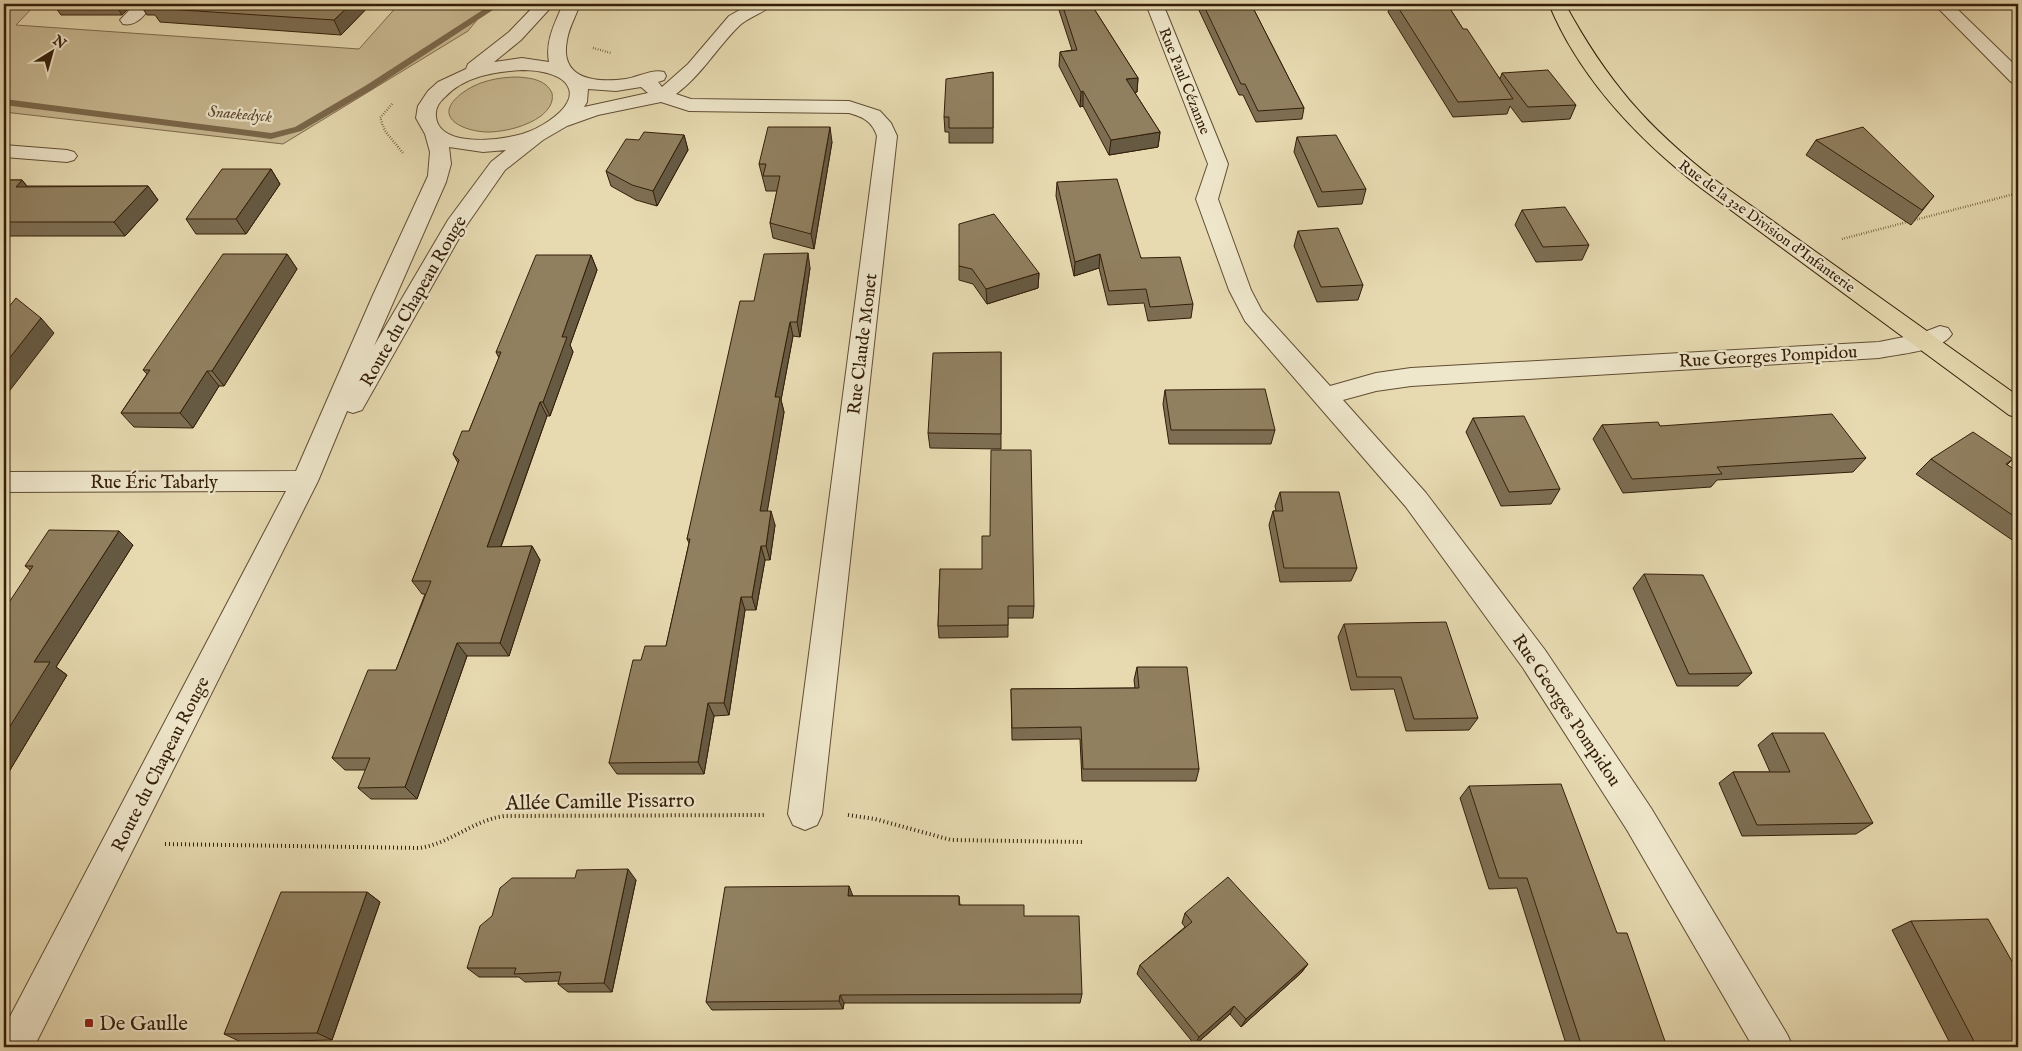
<svg xmlns="http://www.w3.org/2000/svg" width="2022" height="1051" viewBox="0 0 2022 1051" font-family="'IM FELL English',serif">
	<style>
		.green { fill: #c9ba94; stroke: #7e6c4e }
		.lines { fill: none; stroke-linecap: round; stroke-linejoin: round }
		.stream { fill: #7b684c; fill-rule: evenodd }
		.minor-casing { stroke: #614d33; stroke-width: 2 }
		.major-casing { stroke: #341e09; stroke-width: 2 }
		.path-far1 { stroke: #341e09; stroke-width: 2.5; stroke-dasharray: 0.5 2; stroke-linecap: butt }
		.path { stroke: #341e09; stroke-width: 4; stroke-dasharray: 1 3; stroke-linecap: butt }
		.minor { fill: #efe7cc; fill-rule: evenodd }
		.major { fill: #e7dab1; fill-rule: evenodd }
		.wall { fill: #7d6e53; stroke: #341e09 }
		.shaded-wall { fill: #665a43; stroke: #341e09 }
		.building { fill: #918060; stroke: #341e09 }
		.poi-dot { fill: #8f2418; stroke: #efe7cc; stroke-width: 2 }
		.labels { text-anchor: middle; stroke-width: 4.5; stroke-linejoin: round; paint-order: stroke }
		.far-street-label { font-size: 15px; fill: #341e09; stroke: #efe7cc }
		.far-water-label { font-size: 16px; font-style: italic; fill: #5d4930; stroke: #efe7cc }
		.street-label { font-size: 18px; fill: #341e09; stroke: #efe7cc }
		.near-street-label { font-size: 21px; fill: #341e09; stroke: #efe7cc }
		.near-poi-label { font-size: 21px; fill: #341e09; stroke: #efe7cc; text-anchor: start }
	</style>
	<rect width="100%" height="100%" fill="#e7dab1"/>
	<filter id="stains"><feTurbulence type="fractalNoise" baseFrequency=".004" numOctaves="4"/><feColorMatrix values="0 0 0 0 .2 0 0 0 0 .09 0 0 0 0 .02 0 0 0 .5 -.17"/></filter>
	<radialGradient id="worn" r=".72"><stop offset=".6" stop-color="#630" stop-opacity="0"/><stop offset="1" stop-color="#630" stop-opacity=".3"/></radialGradient>
	<path class="green" d="M 4,4 L 36,4 L 16,25 L 359,49 L 399,4 L 490,4 L 468,31 L 283,144 L 4,112 Z
		M 518,77 C 532,78 546,80 552,93 C 554,103 548,110 541,116 C 527,126 508,131 491,132 C 468,133 429,119 461,94 C 477,81 499,77 518,77 Z"/>
	<g class="lines">
		<path class="stream" d="M 492,4 L 502,4 L 371,90 L 301,131 L 271,139 L 4,105 L 4,99 L 271,133 L 295,127 L 365,86 Z"/>
		<defs>
			<path id="minor" d="M 135,4 L 153,4 C 145,15 136,27 123,24 L 120,20 Z
				M 536,4 L 554,4 L 521,40 L 494,62 L 522,58 L 549,62 C 545,41 555,23 563,4 L 580,4 C 576,16 569,27 567,40 C 559,80 596,83 626,79 C 639,77 651,69 664,72 L 666,76 L 664,80 L 658,82 L 662,87 L 688,64 L 729,16 L 750,4 L 772,4 C 768,11 749,17 740,25 C 717,47 702,75 676,94 L 691,99 L 849,101 L 880,111 L 891,123 L 897,136 L 822,814 L 817,825 L 805,830 L 793,825 L 788,814 L 877,136 C 872,121 863,117 849,113 L 689,111 L 661,102 L 598,115 L 567,126 L 543,140 L 505,170 L 466,226 L 362,410 L 353,413 L 347,411 L 318,481 L 34,1047 L 4,1047 L 4,1028 L 286,491 L 4,492 L 4,472 L 296,471 L 373,295 L 428,176 L 430,152 L 425,134 L 416,118 L 418,106 L 428,91 L 438,82 L 466,69 L 468,64 L 509,32 ZM 522,70 C 536,70 564,73 569,89 C 572,97 566,106 560,112 C 546,125 528,134 509,137 C 490,141 439,145 436,117 C 435,109 439,102 445,97 C 465,76 494,72 522,70 ZM 641,87 L 648,93 L 584,107 L 587,102 L 588,89 L 616,91 ZM 449,147 L 483,152 L 506,150 L 491,162 L 448,220 L 374,346 L 446,182 L 451,164 Z
				M 1146,4 L 1163,4 L 1228,164 L 1218,199 L 1251,290 L 1262,311 L 1330,386 L 1376,373 L 1411,368 L 1879,342 L 1919,334 L 1940,326 L 1948,328 L 1952,334 C 1942,351 1898,354 1879,358 L 1411,386 L 1376,391 L 1343,400 L 1426,493 L 1545,650 L 1651,808 L 1787,1034 L 1793,1047 L 1753,1047 L 1627,830 L 1523,668 L 1406,507 L 1245,321 L 1229,290 L 1196,199 L 1208,164 Z
				M 1934,4 L 1952,4 L 2018,68 L 2018,84 L 2011,82 Z
				M 4,145 L 67,150 L 74,152 L 77,156 L 74,160 L 67,162 L 4,157 Z"/>
			<path id="major" d="M 1549,4 L 1565,4 C 1607,81 1646,126 1715,180 L 2018,396 L 2018,418 L 2009,415 L 1701,188 C 1638,139 1580,79 1549,4 Z"/>
		</defs>
		<use href="#minor" class="minor-casing"/>
		<use href="#major" class="major-casing"/>
		<path class="path-far1" d="M 593,48 L 611,53
			M 392,104 L 380,118 L 385,131 L 403,153
			M 1842,239 L 2018,193"/>
		<path class="path" d="M 848,815 L 875,819 L 951,840 L 1084,842
			M 165,844 L 420,848 C 451,843 472,821 504,816 L 764,815"/>
		<use href="#minor" class="minor"/>
		<use href="#major" class="major"/>
	</g>
	<path class="wall" d="M 53,4 L 133,4 L 122,15 L 61,15 Z
		M 140,4 L 371,4 L 341,35 L 160,22 L 155,15 L 147,15 Z
		M 1057,4 L 1091,4 L 1138,78 L 1137,92 L 1135,93 L 1160,132 L 1158,147 L 1109,155 L 1083,106 L 1080,107 L 1059,66 L 1060,52 L 1072,50 Z
		M 1196,4 L 1251,4 L 1304,108 L 1302,119 L 1256,122 L 1243,95 L 1239,95 Z
		M 1391,4 L 1447,4 L 1463,29 L 1500,79 L 1502,73 L 1576,105 L 1570,119 L 1522,122 L 1510,106 L 1507,114 L 1453,117 L 1388,12 Z
		M 2011,4 L 2018,4 L 2018,12 Z
		M 993,72 L 993,143 L 949,143 L 949,132 L 945,132 L 944,117 Z
		M 684,135 L 688,150 L 657,206 L 636,200 L 611,186 L 606,171 L 639,140 Z
		M 1297,137 L 1366,189 L 1362,204 L 1318,207 L 1294,152 Z
		M 1816,140 L 1934,196 L 1911,225 L 1806,155 Z
		M 832,142 L 814,249 L 773,238 L 770,223 L 777,191 L 766,191 L 759,164 Z
		M 271,169 L 280,184 L 246,234 L 196,234 L 186,219 Z
		M 4,180 L 22,180 L 27,186 L 148,186 L 158,200 L 125,236 L 4,236 Z
		M 1057,182 L 1193,304 L 1191,318 L 1148,321 L 1144,303 L 1108,305 L 1099,268 L 1074,276 L 1056,196 Z
		M 1522,210 L 1589,245 L 1582,260 L 1536,262 L 1515,225 Z
		M 1298,231 L 1363,285 L 1358,300 L 1317,302 L 1294,246 Z
		M 287,254 L 297,269 L 224,386 L 219,386 L 193,428 L 134,427 L 121,413 L 147,374 L 143,370 Z
		M 591,255 L 597,270 L 570,345 L 573,352 L 550,416 L 547,416 L 501,547 L 532,546 L 540,560 L 509,656 L 467,656 L 417,799 L 371,799 L 358,788 L 366,770 L 345,770 L 332,758 L 396,670 L 425,594 L 422,594 L 412,581 L 458,463 L 453,454 L 469,431 L 499,358 L 496,352 Z
		M 959,266 L 1039,273 L 1038,288 L 987,304 L 973,284 L 959,280 Z
		M 810,268 L 800,337 L 793,336 L 781,400 L 784,412 L 767,511 L 775,525 L 770,560 L 765,560 L 756,610 L 745,610 L 729,715 L 714,716 L 704,774 L 617,774 L 609,763 L 641,660 L 666,646 L 689,543 L 687,539 L 754,301 Z
		M 1001,352 L 1001,449 L 930,448 L 928,433 Z
		M 1165,390 L 1275,430 L 1271,444 L 1169,444 L 1163,404 Z
		M 1473,418 L 1560,489 L 1551,504 L 1501,506 L 1466,432 Z
		M 1602,425 L 1660,426 L 1866,458 L 1853,472 L 1717,480 L 1711,487 L 1623,493 L 1593,439 Z
		M 1931,459 L 2013,459 L 2007,465 L 2018,472 L 2018,544 L 1916,474 Z
		M 1280,492 L 1357,568 L 1351,581 L 1280,582 L 1269,525 L 1273,511 L 1276,511 L 1275,506 Z
		M 119,531 L 133,545 L 56,667 L 67,675 L 4,780 L 30,570 L 25,566 Z
		M 940,569 L 1034,606 L 1033,618 L 1008,618 L 1008,637 L 939,638 L 938,626 Z
		M 1644,574 L 1752,673 L 1738,686 L 1677,686 L 1633,588 Z
		M 1344,624 L 1478,718 L 1469,730 L 1406,731 L 1394,689 L 1351,690 L 1338,637 Z
		M 1137,667 L 1199,769 L 1196,781 L 1082,781 L 1080,739 L 1012,740 L 1011,689 L 1135,688 L 1134,680 Z
		M 1772,733 L 1873,823 L 1856,834 L 1742,836 L 1719,783 L 1733,772 L 1770,772 L 1758,745 Z
		M 1469,786 L 1617,933 L 1667,1047 L 1567,1047 L 1517,888 L 1489,889 L 1460,798 Z
		M 636,880 L 612,992 L 568,992 L 558,984 L 559,981 L 525,982 L 519,977 L 479,977 L 467,968 Z
		M 849,886 L 852,896 L 959,896 L 960,905 L 1024,916 L 1082,994 L 1080,1003 L 844,1003 L 843,1009 L 712,1010 L 706,1002 Z
		M 367,892 L 380,902 L 332,1040 L 241,1042 L 224,1034 Z
		M 1185,913 L 1308,964 L 1301,973 L 1241,1027 L 1230,1014 L 1195,1045 L 1137,974 L 1140,965 L 1185,927 L 1182,923 Z
		M 1911,921 L 2018,1047 L 1952,1047 L 1892,930 Z"/>
	<path class="shaded-wall" d="M 115,4 L 133,4 L 122,15 Z
		M 351,4 L 371,4 L 341,35 L 334,20 Z
		M 1138,78 L 1137,92 L 1125,94 L 1126,79 Z
		M 1083,91 L 1083,106 L 1080,107 L 1081,92 Z
		M 830,127 L 832,142 L 814,249 L 811,234 Z
		M 1160,132 L 1158,147 L 1109,155 L 1111,140 Z
		M 684,135 L 688,150 L 657,206 L 653,191 Z
		M 271,169 L 280,184 L 246,234 L 236,219 Z
		M 22,180 L 33,194 L 16,187 Z
		M 148,186 L 158,200 L 125,236 L 114,222 Z
		M 808,253 L 810,268 L 800,337 L 797,322 Z
		M 287,254 L 297,269 L 224,386 L 212,371 Z
		M 1100,254 L 1099,268 L 1074,276 L 1075,262 Z
		M 591,255 L 597,270 L 570,345 L 573,352 L 550,416 L 543,402 L 562,337 Z
		M 1039,273 L 1038,288 L 987,304 L 986,289 Z
		M 41,318 L 54,333 L 4,398 L 4,365 Z
		M 790,322 L 793,336 L 781,400 L 784,412 L 765,525 L 760,511 L 775,397 Z
		M 207,371 L 219,386 L 193,428 L 180,413 Z
		M 540,402 L 547,416 L 496,560 L 487,547 Z
		M 771,511 L 775,525 L 770,560 L 766,546 Z
		M 119,531 L 133,545 L 56,667 L 67,675 L 4,780 L 4,736 L 34,662 Z
		M 532,546 L 540,560 L 509,656 L 500,643 Z
		M 761,546 L 765,560 L 756,610 L 752,597 Z
		M 741,597 L 745,610 L 729,715 L 724,703 Z
		M 457,643 L 467,656 L 417,799 L 405,787 Z
		M 708,703 L 714,716 L 704,774 L 698,762 Z
		M 628,869 L 636,880 L 612,992 L 604,983 Z
		M 849,886 L 853,896 L 848,896 Z
		M 367,892 L 380,902 L 332,1040 L 317,1033 Z
		M 1308,964 L 1301,973 L 1241,1027 L 1246,1019 Z
		M 840,995 L 844,1003 L 843,1009 L 839,1001 Z
		M 1234,1006 L 1230,1014 L 1195,1045 L 1199,1037 Z"/>
	<path class="building" d="M 156,4 L 351,4 L 334,20 L 151,8 Z
		M 1062,4 L 1091,4 L 1138,78 L 1126,79 L 1160,132 L 1111,140 L 1083,91 L 1081,92 L 1060,52 L 1077,50 Z
		M 1203,4 L 1251,4 L 1304,108 L 1258,111 L 1245,84 L 1241,84 Z
		M 1396,4 L 1447,4 L 1463,29 L 1467,29 L 1513,99 L 1458,102 Z
		M 1548,70 L 1576,105 L 1528,107 L 1502,73 Z
		M 993,72 L 993,128 L 949,128 L 949,117 L 944,117 L 946,79 Z
		M 768,127 L 830,127 L 811,234 L 770,223 L 780,176 L 763,176 L 766,164 L 759,164 Z
		M 1863,127 L 1934,196 L 1922,210 L 1816,140 Z
		M 644,132 L 684,135 L 653,191 L 632,185 L 606,171 L 626,139 L 639,140 Z
		M 1336,135 L 1366,189 L 1322,192 L 1297,137 Z
		M 222,169 L 271,169 L 236,219 L 186,219 Z
		M 1117,179 L 1141,258 L 1180,257 L 1193,304 L 1150,307 L 1146,289 L 1109,291 L 1100,254 L 1075,262 L 1057,182 Z
		M 4,180 L 22,180 L 16,187 L 148,186 L 114,222 L 4,222 Z
		M 1565,207 L 1589,245 L 1543,247 L 1522,210 Z
		M 994,214 L 1039,273 L 986,289 L 972,269 L 959,266 L 959,224 Z
		M 1338,228 L 1363,285 L 1321,287 L 1298,231 Z
		M 808,253 L 797,322 L 790,322 L 775,397 L 780,397 L 760,511 L 771,511 L 766,546 L 761,546 L 752,597 L 741,597 L 724,703 L 708,703 L 698,762 L 609,763 L 633,660 L 641,660 L 645,646 L 666,646 L 690,539 L 687,539 L 740,301 L 754,301 L 764,254 Z
		M 223,254 L 287,254 L 212,371 L 207,371 L 180,413 L 121,413 L 150,370 L 143,370 Z
		M 536,255 L 591,255 L 562,337 L 567,337 L 543,402 L 540,402 L 487,547 L 532,546 L 500,643 L 457,643 L 405,787 L 358,788 L 370,758 L 332,758 L 368,670 L 396,670 L 431,581 L 412,581 L 459,460 L 453,454 L 462,431 L 469,431 L 501,352 L 496,352 Z
		M 16,298 L 41,318 L 4,365 L 4,313 Z
		M 1001,352 L 1001,434 L 928,433 L 933,353 Z
		M 1265,389 L 1275,430 L 1171,430 L 1165,390 Z
		M 1832,414 L 1866,458 L 1717,467 L 1722,474 L 1632,479 L 1602,425 L 1658,422 L 1660,426 Z
		M 1524,416 L 1560,489 L 1509,492 L 1473,418 Z
		M 1973,432 L 2013,459 L 2006,464 L 2018,472 L 2018,519 L 1931,459 Z
		M 991,450 L 1031,450 L 1034,606 L 1008,606 L 1008,625 L 938,626 L 940,569 L 982,569 L 982,536 L 990,536 Z
		M 1280,492 L 1339,492 L 1357,568 L 1284,568 L 1273,511 L 1283,511 Z
		M 49,530 L 119,531 L 34,662 L 50,662 L 4,736 L 4,610 L 33,566 L 25,566 Z
		M 1644,574 L 1703,575 L 1752,673 L 1689,674 Z
		M 1446,622 L 1478,718 L 1414,719 L 1401,677 L 1357,677 L 1344,624 Z
		M 1137,667 L 1187,667 L 1199,769 L 1083,769 L 1081,727 L 1012,728 L 1011,689 L 1139,688 Z
		M 1772,733 L 1824,733 L 1873,823 L 1757,825 L 1733,772 L 1790,772 Z
		M 1561,784 L 1617,933 L 1627,933 L 1667,1047 L 1582,1047 L 1527,878 L 1499,878 L 1469,786 Z
		M 628,869 L 604,983 L 558,984 L 561,972 L 514,974 L 516,968 L 467,968 L 480,926 L 492,916 L 500,888 L 512,878 L 575,878 L 577,870 Z
		M 1228,877 L 1308,964 L 1246,1019 L 1234,1006 L 1199,1037 L 1140,965 L 1192,922 L 1185,913 Z
		M 849,886 L 848,896 L 959,896 L 959,905 L 1024,905 L 1024,916 L 1079,916 L 1082,994 L 840,995 L 839,1001 L 706,1002 L 725,887 Z
		M 281,892 L 367,892 L 317,1033 L 224,1034 Z
		M 1988,919 L 2018,972 L 2018,1047 L 1977,1047 L 1911,921 Z"/>
	<rect class="poi-dot" x="84" y="1018" width="10" height="10" rx="2.5"/>
	<g class="labels">
		<g class="far-street-label">
			<text transform="translate(1185 81) rotate(68)" y="5">Rue Paul Cézanne</text>
			<text transform="translate(1767 226) rotate(36)" y="5">Rue de la 32e Division d'Infanterie</text>
		</g>
		<g class="far-water-label">
			<text transform="translate(240 113) rotate(5)" y="6">Snaekedyck</text>
		</g>
		<g class="street-label">
			<text transform="translate(413 301) rotate(-60)" y="6">Route du Chapeau Rouge</text>
			<text transform="translate(862 344) rotate(-83)" y="6">Rue Claude Monet</text>
			<text transform="translate(1768 356) rotate(-3)" y="6">Rue Georges Pompidou</text>
			<text x="154" y="488">Rue Éric Tabarly</text>
			<text transform="translate(1567 710) rotate(56)" y="6">Rue Georges Pompidou</text>
			<text transform="translate(160 764) rotate(-63)" y="6">Route du Chapeau Rouge</text>
		</g>
		<g class="near-street-label">
			<text transform="translate(600 801) rotate(-1)" y="7">Allée Camille Pissarro</text>
		</g>
		<g class="near-poi-label">
			<text x="99" y="1030">De Gaulle</text>
		</g>
	</g>
	<rect width="2022" height="1051" fill="none" stroke="#e7dab1" stroke-width="20"/>
	<rect x="5" y="5" width="2012" height="1041" fill="none" stroke="#341e09" stroke-width="2.5"/>
	<rect x="10" y="10" width="2002" height="1031" fill="none" stroke="#341e09"/>
	<g transform="translate(52 52) rotate(37)" stroke="#efe7cc" stroke-width="4" paint-order="stroke">
	<path d="M0-4L9 19L0 12L-9 19Z" fill="#341e09"/>
	<text y="-8" font-size="14" font-weight="bold" text-anchor="middle" fill="#341e09">N</text>
	</g>
	<rect width="100%" height="100%" filter="url(#stains)"/>
	<rect width="100%" height="100%" fill="url(#worn)"/>
</svg>
